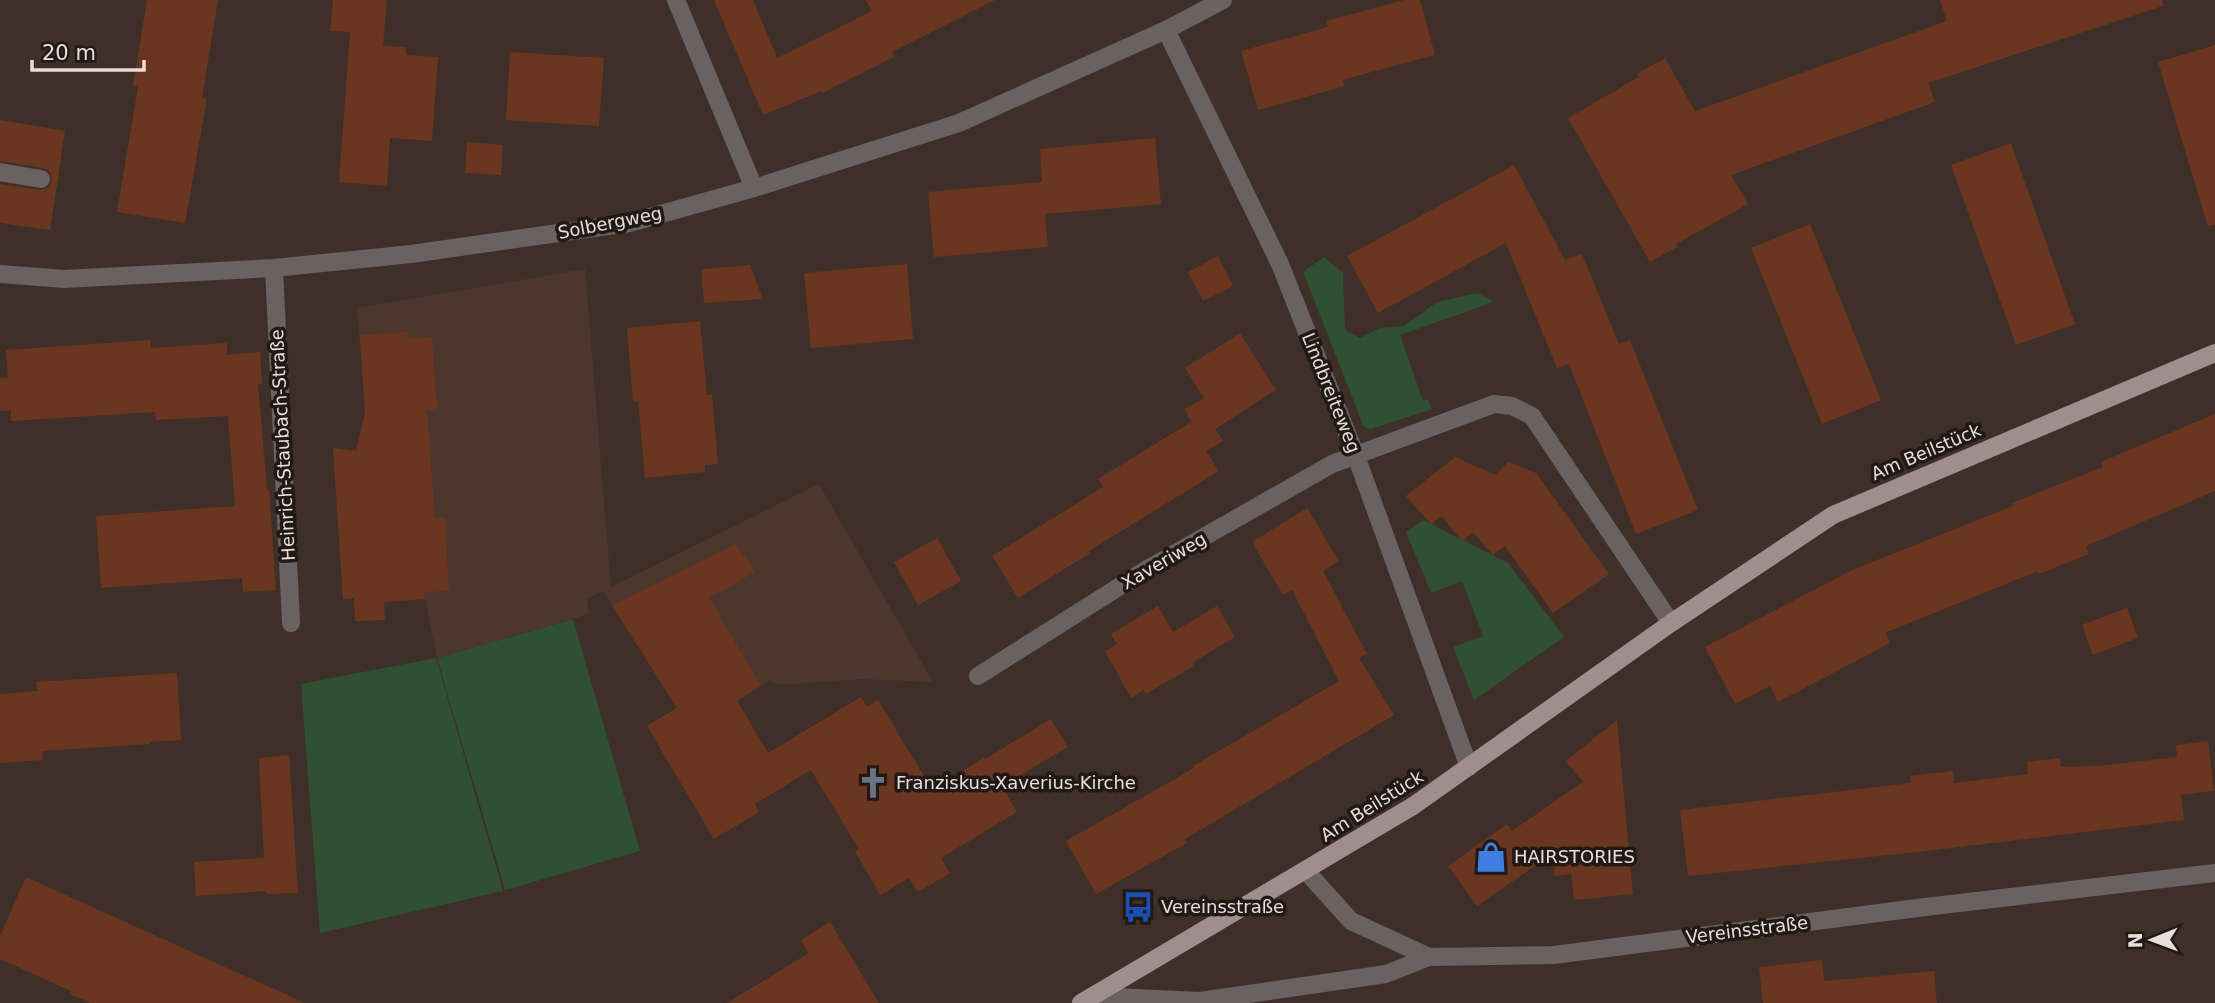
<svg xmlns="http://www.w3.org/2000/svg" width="2215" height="1003" viewBox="0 0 2215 1003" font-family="'DejaVu Sans',sans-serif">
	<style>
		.built { fill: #4d362d }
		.green { fill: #2f5032 }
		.building { fill: #6a3620 }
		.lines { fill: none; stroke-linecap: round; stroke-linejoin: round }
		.minor { stroke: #6a6162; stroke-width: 18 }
		.major { stroke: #a08e8f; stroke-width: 18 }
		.labels { text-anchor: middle; stroke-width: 7; stroke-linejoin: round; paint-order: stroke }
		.street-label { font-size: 18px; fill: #e9deda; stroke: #201916 }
		.poi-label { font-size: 18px; fill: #e9deda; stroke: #201916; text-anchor: start }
	</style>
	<rect width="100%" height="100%" fill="#3f2f29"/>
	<path class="built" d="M 585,269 L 611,587 L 819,484 L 933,682 L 862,679 L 780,685 L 769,681 L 730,705 L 709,727 L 759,812 L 714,839 L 647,726 L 677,708 L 649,661 L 648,662 L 644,656 L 646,654 L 638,641 L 635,643 L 603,591 L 587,599 L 589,614 L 437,658 L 425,599 L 378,602 L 377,596 L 343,599 L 333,448 L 358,451 L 365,412 L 357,308 Z"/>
	<path class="green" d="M 1324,257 L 1343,273 L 1345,330 L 1360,338 L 1380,328 L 1404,326 L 1437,302 L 1478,293 L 1494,302 L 1400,335 L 1423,401 L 1428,399 L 1432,409 L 1371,429 L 1364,427 L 1303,272 Z
		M 1423,520 L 1508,563 L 1564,637 L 1474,700 L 1453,647 L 1483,636 L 1462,581 L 1431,593 L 1406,532 Z
		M 573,619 L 640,851 L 505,890 L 437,658 Z
		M 436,658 L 503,891 L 320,933 L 301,684 Z"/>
	<path class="building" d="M 147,0 L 218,0 L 202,98 L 207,99 L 185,223 L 117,212 L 138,87 L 133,86 Z
		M 333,0 L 387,0 L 383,46 L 406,47 L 406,55 L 438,57 L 432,141 L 390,138 L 387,186 L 339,182 L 350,32 L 330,31 Z
		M 714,0 L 753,0 L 777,58 L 872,11 L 866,0 L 995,0 L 892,52 L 894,57 L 822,93 L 821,91 L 763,115 Z
		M 1404,0 L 1420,0 L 1435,55 L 1342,80 L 1345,86 L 1258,110 L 1241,51 L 1328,27 L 1326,21 Z
		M 1940,0 L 2162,0 L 2163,6 L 1928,83 L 1935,102 L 1731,175 L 1748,204 L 1676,244 L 1677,247 L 1650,262 L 1568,118 L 1639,77 L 1637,74 L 1665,58 L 1695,111 L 1947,21 Z
		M 2215,45 L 2215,225 L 2208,226 L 2158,62 Z
		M 510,52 L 604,58 L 599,126 L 506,120 Z
		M 0,120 L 65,131 L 50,230 L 0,223 L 0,184 L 40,190 L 49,187 L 52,180 L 49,171 L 44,168 L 0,161 Z
		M 1155,138 L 1161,204 L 1045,214 L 1048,247 L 934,257 L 928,192 L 1042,182 L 1040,149 Z
		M 467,142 L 503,145 L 501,175 L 465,173 Z
		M 2011,143 L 2075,324 L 2016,345 L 1951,165 Z
		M 1514,165 L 1565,260 L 1582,254 L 1619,344 L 1630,340 L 1698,510 L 1636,534 L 1569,364 L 1557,368 L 1506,243 L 1378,313 L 1347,256 Z
		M 1810,224 L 1881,400 L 1822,424 L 1751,248 Z
		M 1218,256 L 1233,286 L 1203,301 L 1188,272 Z
		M 907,264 L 913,339 L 811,348 L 804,273 Z
		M 750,265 L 763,299 L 704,303 L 701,269 Z
		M 700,321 L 707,395 L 712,395 L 718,464 L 705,465 L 705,472 L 645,478 L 638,401 L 633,402 L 627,328 Z
		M 408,332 L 408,339 L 432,337 L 437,409 L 427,410 L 435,519 L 445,518 L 449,591 L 424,592 L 425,599 L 384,602 L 385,620 L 355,621 L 354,598 L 343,599 L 333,448 L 356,451 L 365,412 L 360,335 Z
		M 1240,333 L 1276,390 L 1215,429 L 1223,441 L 1206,451 L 1219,471 L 1089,551 L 1090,553 L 1018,598 L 992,556 L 1103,487 L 1098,479 L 1191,422 L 1184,409 L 1204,398 L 1185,368 Z
		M 151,340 L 151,348 L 227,343 L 227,355 L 260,352 L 262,384 L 258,384 L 267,489 L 269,489 L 276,590 L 243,592 L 242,578 L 101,588 L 96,516 L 235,506 L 228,416 L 156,420 L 155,412 L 11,421 L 11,410 L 0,411 L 0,378 L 8,378 L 6,350 Z
		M 2215,414 L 2215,491 L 2086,546 L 2089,554 L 2039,574 L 2038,571 L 1885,633 L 1890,643 L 1778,702 L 1770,686 L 1735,704 L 1705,647 L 1852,570 L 2013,506 L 2012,503 L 2103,467 L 2101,462 Z
		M 1455,457 L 1495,475 L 1508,462 L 1536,473 L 1609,574 L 1553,613 L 1505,546 L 1493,555 L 1473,532 L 1462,541 L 1442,516 L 1431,524 L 1406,496 Z
		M 1307,508 L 1339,561 L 1323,571 L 1367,654 L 1359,658 L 1394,715 L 1185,839 L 1187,843 L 1096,894 L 1066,841 L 1194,768 L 1193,766 L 1339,681 L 1292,590 L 1283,595 L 1252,542 Z
		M 937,538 L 961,581 L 918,605 L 894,562 Z
		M 736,544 L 755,572 L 709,598 L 761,686 L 737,701 L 768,753 L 861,697 L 867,707 L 878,700 L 933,791 L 984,757 L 985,759 L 1051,719 L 1068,747 L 1002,786 L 1017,812 L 941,858 L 950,873 L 918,892 L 909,878 L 880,895 L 855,851 L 859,849 L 811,770 L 755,804 L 759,812 L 714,839 L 647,726 L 677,708 L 612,605 Z
		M 1158,606 L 1173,632 L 1217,606 L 1235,637 L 1192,663 L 1194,666 L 1146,694 L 1144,690 L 1131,698 L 1105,651 L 1117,644 L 1111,634 Z
		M 2127,608 L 2138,638 L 2093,655 L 2082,625 Z
		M 177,673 L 181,740 L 150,742 L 150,744 L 42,751 L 43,760 L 0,763 L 0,694 L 37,691 L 36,682 Z
		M 1617,720 L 1633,894 L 1574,900 L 1571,874 L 1555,876 L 1552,854 L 1477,906 L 1448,866 L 1507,824 L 1512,831 L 1583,782 L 1566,761 Z
		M 2208,741 L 2214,791 L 2181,795 L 2184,820 L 1918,852 L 1688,876 L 1680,810 L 1911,783 L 1910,776 L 1953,771 L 1954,783 L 2028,774 L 2027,762 L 2060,758 L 2061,767 L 2098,766 L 2177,757 L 2176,745 Z
		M 289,755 L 298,893 L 267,894 L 266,891 L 196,896 L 194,862 L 264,858 L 259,758 Z
		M 26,877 L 205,958 L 305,1003 L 91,1003 L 70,994 L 71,991 L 0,959 L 0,936 Z
		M 830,922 L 879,1003 L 727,1003 L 809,953 L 801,940 Z
		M 1822,960 L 1824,981 L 1934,971 L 1937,1003 L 1763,1003 L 1759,967 Z"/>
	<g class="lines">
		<path class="minor" d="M 676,0 L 754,188
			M 1166,30 L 1280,264 L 1356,456 L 1469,767
			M 0,172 L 41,179
			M 274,268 L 291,623
			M 0,274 L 64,279 L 274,268 L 411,254 L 629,223 L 754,188 L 959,123 L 1166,30 L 1223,0
			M 978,676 L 1144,571 L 1332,464 L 1494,404 L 1512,406 L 1532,416 L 1671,623
			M 1306,871 L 1351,921 L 1429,957 L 1554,955 L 1925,907 L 2215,873
			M 1093,996 L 1200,1001 L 1386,974 L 1429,957"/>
		<path class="major" d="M 1081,1003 L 1413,806 L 1671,623 L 1833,515 L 2215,353"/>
	</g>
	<defs>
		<symbol id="church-bare" viewBox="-9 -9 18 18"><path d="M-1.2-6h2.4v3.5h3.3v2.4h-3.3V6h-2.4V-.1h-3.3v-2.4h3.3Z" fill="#6b7280" stroke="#201916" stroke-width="2.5" paint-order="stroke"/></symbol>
		<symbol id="shop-bare" viewBox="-9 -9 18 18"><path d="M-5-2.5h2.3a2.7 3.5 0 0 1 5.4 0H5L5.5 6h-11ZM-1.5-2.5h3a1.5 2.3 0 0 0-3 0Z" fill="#3f7fe0" stroke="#201916" stroke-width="2.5" paint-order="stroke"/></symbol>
		<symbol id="bus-bare" viewBox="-9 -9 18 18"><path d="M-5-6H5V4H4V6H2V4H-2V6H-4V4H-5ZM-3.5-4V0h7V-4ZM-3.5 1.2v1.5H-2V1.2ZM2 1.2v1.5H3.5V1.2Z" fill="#1a4fb4" stroke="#201916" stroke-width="2.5" paint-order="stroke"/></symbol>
	</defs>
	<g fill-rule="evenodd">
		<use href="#church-bare" x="851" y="761" width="44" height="44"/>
		<use href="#shop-bare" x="1469" y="835" width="44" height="44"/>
		<use href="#bus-bare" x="1116" y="885" width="44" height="44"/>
	</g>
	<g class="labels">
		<g class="street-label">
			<text transform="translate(610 223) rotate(-11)" y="6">Solbergweg</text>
			<text transform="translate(1331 393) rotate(68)" y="6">Lindbreiteweg</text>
			<text transform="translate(283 445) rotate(-93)" y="6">Heinrich-Staubach-Straße</text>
			<text transform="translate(1926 452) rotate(-23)" y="6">Am Beilstück</text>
			<text transform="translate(1164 561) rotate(-30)" y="6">Xaveriweg</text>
			<text transform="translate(1372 806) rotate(-32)" y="6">Am Beilstück</text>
			<text transform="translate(1747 930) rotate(-7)" y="6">Vereinsstraße</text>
		</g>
		<g class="poi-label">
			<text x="896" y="789">Franziskus-Xaverius-Kirche</text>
			<text x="1514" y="863">HAIRSTORIES</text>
			<text x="1161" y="913">Vereinsstraße</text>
		</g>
	</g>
	<g transform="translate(2152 940) rotate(269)" stroke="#201916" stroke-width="5" paint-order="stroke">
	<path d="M0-5L12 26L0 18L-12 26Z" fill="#e9deda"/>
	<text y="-10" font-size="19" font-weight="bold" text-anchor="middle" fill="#e9deda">N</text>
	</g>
	<path d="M32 60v10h112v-10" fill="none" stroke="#e9deda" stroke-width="3.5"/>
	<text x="42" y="60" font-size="21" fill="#e9deda" stroke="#201916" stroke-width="5" paint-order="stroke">20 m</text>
</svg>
